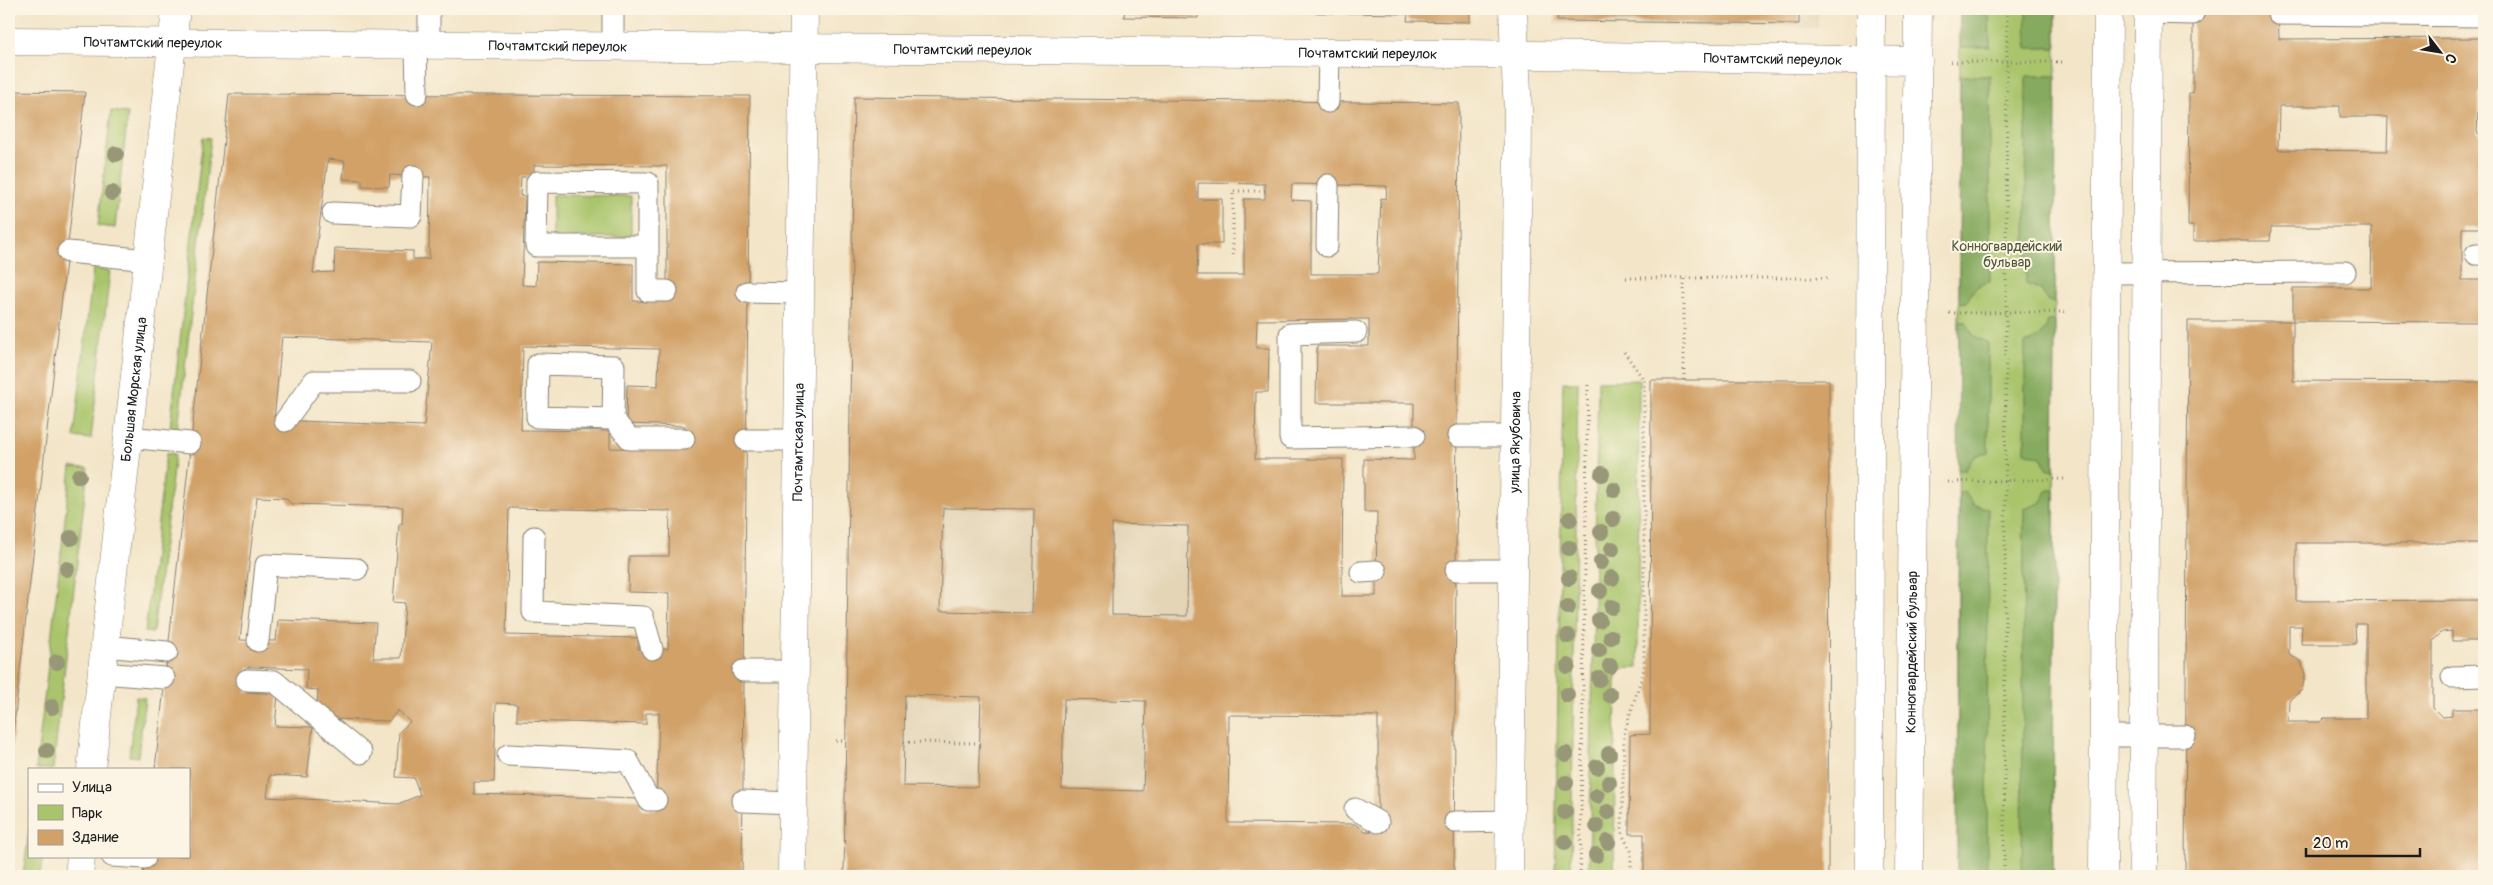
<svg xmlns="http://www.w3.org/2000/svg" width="2493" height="885" viewBox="0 0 2493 885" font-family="Pangolin,sans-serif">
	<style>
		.built { fill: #e4d5b7 }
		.green { fill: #a9c46a; stroke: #627043 }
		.forest { fill: #86aa5e; stroke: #51633d }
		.building { fill: #d1a168; fill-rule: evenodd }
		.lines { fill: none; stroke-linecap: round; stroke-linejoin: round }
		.lane-casing { stroke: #888072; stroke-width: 23 }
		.street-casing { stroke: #888072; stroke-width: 29 }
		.secondary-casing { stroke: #888072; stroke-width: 29 }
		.path { stroke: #888072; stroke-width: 3; stroke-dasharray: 1 4; stroke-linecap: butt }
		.lane { stroke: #fff; stroke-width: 21 }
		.street { stroke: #fff; stroke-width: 28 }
		.secondary { stroke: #fff; stroke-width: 28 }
		.tree { fill: #989778 }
		.labels { text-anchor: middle; stroke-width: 4; stroke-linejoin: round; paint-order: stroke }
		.street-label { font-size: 14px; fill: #1c1c1c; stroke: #fcf5e5 }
		.park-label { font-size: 14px; fill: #4d5737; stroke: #fcf5e5 }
	</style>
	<rect width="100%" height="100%" fill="#fcf5e5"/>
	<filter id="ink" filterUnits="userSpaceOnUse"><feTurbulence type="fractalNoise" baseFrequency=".02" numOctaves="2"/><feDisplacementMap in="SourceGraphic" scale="10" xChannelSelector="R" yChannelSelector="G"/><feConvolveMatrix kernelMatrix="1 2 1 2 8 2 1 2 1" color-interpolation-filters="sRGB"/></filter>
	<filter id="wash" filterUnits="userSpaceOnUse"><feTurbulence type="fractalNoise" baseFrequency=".0096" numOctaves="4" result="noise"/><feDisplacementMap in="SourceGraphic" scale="20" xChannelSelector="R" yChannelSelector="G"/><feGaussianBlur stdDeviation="1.12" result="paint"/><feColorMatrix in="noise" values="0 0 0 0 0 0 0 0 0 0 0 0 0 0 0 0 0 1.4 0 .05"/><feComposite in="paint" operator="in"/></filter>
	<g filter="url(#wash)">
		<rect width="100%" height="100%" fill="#f3e5c8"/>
		<path class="built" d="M 1554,9 L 1818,9 L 1818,28 L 1554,24 Z
			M 850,458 L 1188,526 L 1183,862 L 844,859 Z"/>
		<path class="green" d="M 1960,9 L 2056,9 L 2053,876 L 1957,876 Z
			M 111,111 L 128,113 L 115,228 L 98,226 Z
			M 203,137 L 211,138 L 178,429 L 170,428 Z
			M 552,195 L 631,196 L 631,237 L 552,237 Z
			M 93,269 L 110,271 L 91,439 L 74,437 Z
			M 1639,380 L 1638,668 L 1616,669 L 1614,876 L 1589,876 L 1598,381 Z
			M 1563,382 L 1578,382 L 1571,876 L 1555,876 Z
			M 166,453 L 175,454 L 153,633 L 145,632 Z
			M 71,467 L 88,468 L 53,769 L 36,769 Z
			M 136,697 L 145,698 L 138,757 L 129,756 Z
			M 29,830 L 29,856 L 43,856 L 40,876 L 23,876 Z"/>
		<path class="forest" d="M 1960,9 L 1989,9 L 1990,47 L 1960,47 Z
			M 2026,9 L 2056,9 L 2056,48 L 2027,48 Z
			M 1960,76 L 1990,76 L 1990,282 C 1977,284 1972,290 1967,302 L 1959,303 Z
			M 2026,76 L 2056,76 L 2055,302 L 2048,301 L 2040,289 L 2026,284 Z
			M 2048,321 L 2055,321 L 2054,470 L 2048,470 L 2041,457 L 2025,452 L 2025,343 C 2038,341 2044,334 2048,321 Z
			M 1959,322 L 1966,322 L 1973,335 L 1988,343 L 1988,452 C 1977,454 1969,459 1966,470 L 1958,470 Z
			M 2048,490 L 2054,490 L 2053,876 L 2022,876 L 2024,509 L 2040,503 Z
			M 1959,492 L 1965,492 L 1973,505 L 1988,508 L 1987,876 L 1957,876 Z"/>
		<g id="blocks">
			<path class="building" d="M 855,9 L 918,9 L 918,14 L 855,13 Z
				M 1125,9 L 1470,9 L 1470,22 L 1407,21 L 1408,14 L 1198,11 L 1198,18 L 1124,17 Z
				M 1558,9 L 1799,9 L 1799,24 L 1557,21 Z
				M 2193,9 L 2278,9 L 2279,39 L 2484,38 L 2484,94 L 2479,94 L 2477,132 L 2484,139 L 2484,228 L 2462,228 L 2462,280 L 2484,280 L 2484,322 L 2293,321 L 2293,288 L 2371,288 L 2372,227 L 2271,227 L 2270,241 L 2193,241 L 2193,226 L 2188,226 L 2189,93 L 2193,93 ZM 2279,106 L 2340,106 L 2340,117 L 2388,117 L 2387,151 L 2278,150 Z
				M 9,91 L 85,92 L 10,760 L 9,760 Z
				M 229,94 L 750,96 L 742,876 L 143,876 L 145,856 L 189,856 L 189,769 L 155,769 ZM 328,159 L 345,161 L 343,179 L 362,180 L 362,186 L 389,187 L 390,175 L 430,177 L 429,259 L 413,259 L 413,251 L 335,248 L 334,272 L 313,273 ZM 534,165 L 667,166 L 667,302 L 633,301 L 633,264 L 537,262 L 536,286 L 522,285 L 525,196 L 520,196 L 521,177 L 534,177 ZM 282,337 L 432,342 L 424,426 L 274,420 ZM 523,346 L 659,349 L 658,386 L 627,385 L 626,424 L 685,426 L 684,449 L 610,448 L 610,431 L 521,430 ZM 257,497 L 286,498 L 291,504 L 403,507 L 402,524 L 399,524 L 393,602 L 405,603 L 401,658 L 373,658 L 376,623 L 278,620 L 276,641 L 240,640 ZM 509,508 L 670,511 L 669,556 L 629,556 L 628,592 L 669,593 L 668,649 L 638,649 L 638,638 L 506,635 ZM 248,667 L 307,669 L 306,689 L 318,690 L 317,708 L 330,719 L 389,721 L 398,710 L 410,722 L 399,732 L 396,777 L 414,778 L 420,795 L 398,804 L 267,797 L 270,775 L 307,777 L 313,727 L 275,726 L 278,694 L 246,692 ZM 496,703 L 517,704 L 517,721 L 646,724 L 646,713 L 659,713 L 656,809 L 641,809 L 641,799 L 474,794 L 474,782 L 494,782 Z
				M 854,97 L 1459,103 L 1454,876 L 844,876 ZM 1198,183 L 1265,184 L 1265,199 L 1244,199 L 1244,275 L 1197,275 L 1198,244 L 1222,244 L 1222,199 L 1198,199 ZM 1292,184 L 1387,186 L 1386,199 L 1381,198 L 1378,274 L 1311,274 L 1311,201 L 1291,200 ZM 1369,319 L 1369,346 L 1317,346 L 1316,403 L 1414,403 L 1414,460 L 1364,459 L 1364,512 L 1377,512 L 1376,596 L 1342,596 L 1343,459 L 1255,459 L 1256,392 L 1268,392 L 1269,348 L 1256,348 L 1257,320 ZM 943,508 L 1034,509 L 1032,613 L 940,611 ZM 1112,524 L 1188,526 L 1187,616 L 1112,615 ZM 905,695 L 981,697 L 978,787 L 903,786 ZM 1064,699 L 1146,701 L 1143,791 L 1062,789 ZM 1229,715 L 1378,716 L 1378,832 L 1365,831 L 1355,824 L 1228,823 Z
				M 2188,321 L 2293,321 L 2293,381 L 2484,382 L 2484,543 L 2296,543 L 2296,601 L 2484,600 L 2484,641 L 2452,641 L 2452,631 L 2442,632 L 2433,641 L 2433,708 L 2442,717 L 2452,716 L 2452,709 L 2484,709 L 2484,876 L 2185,876 ZM 2355,624 L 2366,624 L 2366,718 L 2324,718 L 2320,722 L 2288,722 L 2289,700 L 2302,690 L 2305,675 L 2301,661 L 2289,655 L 2289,626 L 2302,626 L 2301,644 L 2356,644 Z
				M 1651,380 L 1829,380 L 1828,876 L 1644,876 L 1644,834 L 1629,834 L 1630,735 L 1650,734 Z"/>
		</g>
	</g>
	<g filter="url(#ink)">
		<use href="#blocks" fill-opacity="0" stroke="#888072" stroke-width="1"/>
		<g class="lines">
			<defs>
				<path id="lane" d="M 2148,13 L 2193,14
					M 2278,14 L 2484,16
					M 416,45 L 417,94
					M 429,45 L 429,9
					M 613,47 L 613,9
					M 1328,102 L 1329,53
					M 333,213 L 411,216 L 413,176
					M 648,246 L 536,246 L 537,182 L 648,183 L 648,291 L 667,291
					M 1327,246 L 1328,185
					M 68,252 L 148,260
					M 2476,254 L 2484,254
					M 2106,273 L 2345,272
					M 747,292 L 801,293
					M 1356,332 L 1290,334 L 1290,438 L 1414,436
					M 613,419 L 537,417 L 538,364 L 614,366 L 613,419 L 630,439 L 684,439
					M 285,421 L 314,381 L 410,381
					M 1458,436 L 1515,436
					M 128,437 L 190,443
					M 746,440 L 799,440
					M 534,537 L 533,612 L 643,617 L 652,649
					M 1456,570 L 1513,570
					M 1361,572 L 1376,571
					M 258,641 L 266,565 L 357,569
					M 105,646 L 167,652
					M 743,671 L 795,671
					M 102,673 L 164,678
					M 2452,677 L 2484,676
					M 247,680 L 274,681 L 361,753
					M 2103,736 L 2185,736
					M 508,755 L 628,761 L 649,800 L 656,800
					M 742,801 L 793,803
					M 1355,809 L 1378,822
					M 1455,822 L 1511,821
					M 112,856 L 145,858"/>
				<path id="street" d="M 1513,9 L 1515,55
					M 2103,876 L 2108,9"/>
				<g id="secondary">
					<path id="s1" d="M 9,41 L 1465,54 L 1918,61"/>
					<path id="s2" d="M 91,769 L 176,9"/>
					<path d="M 79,876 L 81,856"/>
					<path id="s3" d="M 792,876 L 804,9"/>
					<path id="s4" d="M 1509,876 L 1517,279 L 1518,110 L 1515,55"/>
					<path d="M 1869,876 L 1871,9"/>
					<path id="s5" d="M 1909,876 L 1918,9"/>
					<path d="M 2143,876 L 2148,9"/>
				</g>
			</defs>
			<use href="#lane" class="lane-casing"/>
			<use href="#street" class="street-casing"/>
			<use href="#secondary" class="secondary-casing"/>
			<path class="path" d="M 1951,62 L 2065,62
				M 1233,255 L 1233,191 L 1265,191
				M 1626,278 L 1829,278
				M 1949,313 L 2065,312
				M 1624,352 L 1644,380 L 1644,669 L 1624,734 L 1622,834 L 1631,851 L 1631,876
				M 1684,380 L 1684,278
				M 1948,482 L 2064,479
				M 836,741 L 846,741
				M 904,742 L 979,743
				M 1580,876 L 1588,381
				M 2004,876 L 2007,9"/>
			<use href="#lane" class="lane"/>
			<use href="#street" class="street"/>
			<use href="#secondary" class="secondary"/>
		</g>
		<g class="tree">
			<circle cx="116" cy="154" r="8"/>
			<circle cx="112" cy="193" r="8"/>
			<circle cx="1602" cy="474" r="8"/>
			<circle cx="79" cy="476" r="8"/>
			<circle cx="1614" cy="490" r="8"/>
			<circle cx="1570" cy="519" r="8"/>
			<circle cx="1613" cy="519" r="8"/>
			<circle cx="1601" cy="532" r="8"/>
			<circle cx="71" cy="538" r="8"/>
			<circle cx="1569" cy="548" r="8"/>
			<circle cx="1612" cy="549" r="8"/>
			<circle cx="1601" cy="562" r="8"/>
			<circle cx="67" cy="569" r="8"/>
			<circle cx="1569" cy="578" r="8"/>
			<circle cx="1612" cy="578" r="8"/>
			<circle cx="1600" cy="591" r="8"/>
			<circle cx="1568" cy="607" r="8"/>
			<circle cx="1612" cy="607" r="8"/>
			<circle cx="1599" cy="620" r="8"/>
			<circle cx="1568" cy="636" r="8"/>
			<circle cx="1611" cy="637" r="8"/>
			<circle cx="1599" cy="650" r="8"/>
			<circle cx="57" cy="662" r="8"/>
			<circle cx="1568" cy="666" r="8"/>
			<circle cx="1610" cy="666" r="8"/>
			<circle cx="1599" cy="679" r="8"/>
			<circle cx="1567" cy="695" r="8"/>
			<circle cx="1610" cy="695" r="8"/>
			<circle cx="52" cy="707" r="8"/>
			<circle cx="47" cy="751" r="8"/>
			<circle cx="1566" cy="754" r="8"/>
			<circle cx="1609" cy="754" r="8"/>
			<circle cx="1597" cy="767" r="8"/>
			<circle cx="1566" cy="783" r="8"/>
			<circle cx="1609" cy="783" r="8"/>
			<circle cx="1597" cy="796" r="8"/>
			<circle cx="1565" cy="812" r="8"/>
			<circle cx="1608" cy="812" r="8"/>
			<circle cx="1597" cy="826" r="8"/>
			<circle cx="1565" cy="842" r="8"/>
			<circle cx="1608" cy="842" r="8"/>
			<circle cx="1596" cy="855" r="8"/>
		</g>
	</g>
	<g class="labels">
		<g class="street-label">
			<text dy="5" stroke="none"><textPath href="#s1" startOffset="144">Почтамтский переулок</textPath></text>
			<text dy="5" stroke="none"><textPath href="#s1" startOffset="549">Почтамтский переулок</textPath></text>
			<text dy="5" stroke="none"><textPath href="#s1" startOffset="954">Почтамтский переулок</textPath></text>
			<text dy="5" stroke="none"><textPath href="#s1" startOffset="1359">Почтамтский переулок</textPath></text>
			<text dy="5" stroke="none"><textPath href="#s1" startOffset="1764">Почтамтский переулок</textPath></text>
			<text dy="5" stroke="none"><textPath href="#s2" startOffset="382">Большая Морская улица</textPath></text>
			<text dy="5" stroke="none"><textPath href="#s4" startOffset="434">улица Якубовича</textPath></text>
			<text dy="5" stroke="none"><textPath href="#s3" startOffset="434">Почтамтская улица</textPath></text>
			<text dy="5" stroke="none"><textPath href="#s5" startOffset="224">Конногвардейский бульвар</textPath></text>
		</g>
		<g class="park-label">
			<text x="2007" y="251">Конногвардейский<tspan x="2007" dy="16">бульвар</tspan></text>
		</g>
	</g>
	<rect width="2493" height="885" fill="none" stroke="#fcf5e5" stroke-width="30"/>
	<rect x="28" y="768" width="162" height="90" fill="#fcf5e5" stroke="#a29e95"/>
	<rect x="38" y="784" width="25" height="8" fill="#ffffff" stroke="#a29e95"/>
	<text x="72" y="792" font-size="15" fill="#1c1c1c">Улица</text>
	<rect x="38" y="805" width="25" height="15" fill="#a9c46a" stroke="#a29e95"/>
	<text x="72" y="818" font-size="15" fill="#1c1c1c">Парк</text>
	<rect x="38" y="830" width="25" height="15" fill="#d1a168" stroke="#a29e95"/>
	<text x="72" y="842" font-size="15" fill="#1c1c1c">Здание</text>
	<g transform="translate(2440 52) rotate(121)" stroke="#fcf5e5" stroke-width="4" paint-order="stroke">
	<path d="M0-4L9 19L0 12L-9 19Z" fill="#1c1c1c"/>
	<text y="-8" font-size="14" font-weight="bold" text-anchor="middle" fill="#1c1c1c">С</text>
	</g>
	<path d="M2306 848v8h114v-8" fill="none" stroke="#1c1c1c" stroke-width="2.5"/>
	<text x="2313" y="848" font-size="15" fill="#1c1c1c" stroke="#fcf5e5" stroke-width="4" paint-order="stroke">20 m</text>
</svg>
